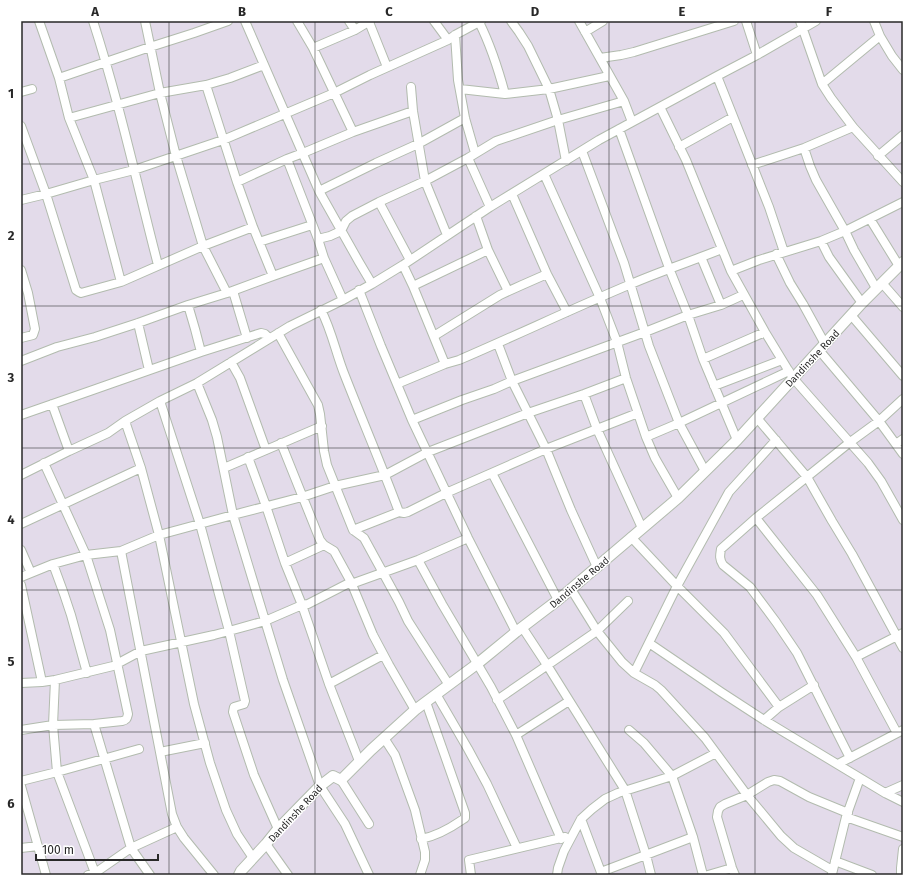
<svg xmlns="http://www.w3.org/2000/svg" width="924" height="896" viewBox="0 0 924 896" font-family="'Fira Sans',sans-serif">
	<style>
		.lines { fill: none; stroke-linecap: round; stroke-linejoin: round }
		.minor-casing { stroke: #b2bbae; stroke-width: 10 }
		.tertiary-casing { stroke: #b2bbae; stroke-width: 12 }
		.minor { stroke: #fff; stroke-width: 8 }
		.tertiary { stroke: #fff; stroke-width: 10 }
		.grid { fill: none; stroke: #282828; stroke-width: 1; stroke-opacity: 0.55 }
		.labels { text-anchor: middle; stroke-width: 3; stroke-linejoin: round; paint-order: stroke }
		.street-label { font-size: 10px; fill: #282828; stroke: #fff }
		.neatline { fill: none; stroke: #282828; stroke-width: 1.5 }
		.grid-label { font-size: 13px; text-anchor: middle; font-weight: bold; fill: #282828 }
	</style>
	<rect width="100%" height="100%" fill="#e3dbea"/>
	<g class="lines">
		<defs>
			<path id="minor" d="M 39,21 L 59,78 L 69,118 L 94,180 L 121,282
				M 93,21 C 119,101 137,184 158,265
				M 145,21 L 160,93 L 176,156 L 203,246 L 227,293
				M 245,21 L 319,191 L 359,262 L 372,284
				M 297,21 L 313,48 L 353,132
				M 349,21 L 355,30
				M 434,21 L 448,40
				M 511,21 L 519,32 L 528,46 L 549,89 L 558,120 L 566,161
				M 579,21 L 624,101 L 632,122
				M 746,21 L 757,55
				M 800,21 L 822,84 L 831,98 L 853,127 L 903,182
				M 874,21 L 880,36 L 892,56 L 903,70
				M 369,22 L 387,67
				M 479,22 C 491,46 498,68 505,94
				M 585,32 L 603,21
				M 455,35 L 458,80 L 465,118 L 475,153
				M 313,48 L 355,30 L 370,21
				M 600,58 L 621,55 L 634,52 L 734,21
				M 717,76 L 769,207 L 784,252
				M 59,78 L 150,47 L 194,33 L 228,21
				M 822,84 L 880,36
				M 206,85 L 237,182 L 253,227 L 273,276
				M 411,87 L 413,111 L 425,181 L 447,235
				M 460,89 L 505,94 L 549,89 L 609,76
				M 21,92 L 32,89
				M 660,107 L 686,160 L 731,271 L 765,332 L 793,378 L 868,463 L 881,481 L 903,520
				M 69,118 L 160,93 L 206,85 L 230,78 L 264,65
				M 21,126 L 46,194 L 76,290 L 79,292 L 81,293 L 121,282 L 203,246 L 253,227
				M 619,129 L 669,268 L 688,315 L 703,359 L 737,440
				M 679,147 L 733,117
				M 804,148 L 810,166 L 816,180 L 845,231 L 854,250 L 876,288
				M 582,151 L 624,263 L 649,346 L 679,423 L 705,471
				M 878,156 L 903,135
				M 468,158 L 490,207
				M 287,159 L 318,239 L 324,258 L 343,300
				M 752,165 L 804,148 L 853,127
				M 544,174 L 600,298 L 617,342 L 626,378 L 646,437 L 655,458 L 678,498
				M 237,182 L 287,159 L 303,153 L 353,132 L 413,111
				M 319,191 L 376,163 L 418,144 L 465,118
				M 512,194 L 547,274 L 567,312
				M 21,200 L 46,194 L 94,180 L 134,170 L 223,140 L 334,93 L 370,75 L 448,40 L 455,35 L 481,21
				M 379,202 L 410,260
				M 476,216 L 488,250 L 508,291
				M 870,219 L 899,266
				M 318,239 L 330,236 L 341,231 L 346,221 L 352,216 L 379,202 L 425,181 L 468,158 L 496,141 L 558,120 L 624,101
				M 821,241 L 829,257 L 862,303
				M 259,242 L 312,225
				M 776,254 L 790,283 L 803,304 L 825,344
				M 701,257 L 721,305
				M 403,265 L 413,286 L 445,364
				M 21,270 L 28,293 L 35,329 L 33,335 L 21,338
				M 731,271 L 759,260 L 821,241 L 845,231 L 903,202
				M 882,283 L 903,307
				M 413,286 L 488,250
				M 359,290 L 381,346 L 412,420 L 468,538 L 516,632
				M 233,291 L 247,338
				M 188,305 L 195,329 L 201,352
				M 321,310 C 332,331 336,354 345,376 C 363,422 382,466 399,512
				M 851,315 L 903,376
				M 138,323 L 149,370
				M 278,333 L 318,405 L 320,414 L 324,451 L 327,465 L 353,530 L 364,538 L 399,602 L 408,621 L 449,685
				M 434,336 L 500,295 L 522,285 L 547,274
				M 498,344 L 512,381 L 546,449 L 571,510 L 597,567
				M 819,350 L 879,421 L 903,454
				M 703,359 L 765,332
				M 21,361 L 57,347 L 95,337 L 138,323 L 188,305 L 227,293 L 273,276 L 324,258
				M 231,362 L 240,378 L 266,450
				M 197,383 L 212,420 L 217,437 L 233,515 L 283,680 L 320,786 L 345,824 L 369,875
				M 397,384 L 445,364 L 459,360 C 517,335 574,308 631,284 C 661,271 692,261 722,249
				M 714,386 L 782,360
				M 584,394 L 597,429 L 642,528
				M 160,401 L 200,524 L 229,631 L 245,701 L 244,704 L 234,707 L 233,712 L 254,775 L 278,829
				M 52,404 L 69,451
				M 21,415 L 90,391 L 201,352 L 261,333 L 265,334 L 269,338
				M 757,418 L 807,477 L 832,521 L 852,554 L 903,648
				M 412,420 L 462,400 L 494,389 L 512,381 L 645,332 L 688,315 L 721,305 L 743,295
				M 125,421 L 141,468 L 159,535 L 194,704 L 210,763 L 226,810 L 237,834 L 253,858
				M 646,437 L 679,423 L 789,371
				M 281,443 L 320,540 L 324,545 L 334,551 L 351,582 L 373,635 L 389,665 L 415,710
				M 896,444 L 903,439
				M 248,457 L 266,506 L 285,563 L 302,605 L 329,684 L 359,761
				M 224,468 L 322,426
				M 492,473 L 558,600
				M 21,475 L 69,451 L 108,433 L 125,421 L 160,401 L 197,383 L 290,326 L 343,300 L 372,284 L 403,265 L 490,207 L 599,140 L 717,76 L 757,55 L 816,21
				M 756,518 L 817,595 L 856,657 L 897,733
				M 21,524 L 141,468
				M 353,530 L 399,512 L 404,513 L 408,512 L 446,493 L 546,449 L 638,413
				M 631,537 L 677,586 L 724,633 L 779,707
				M 21,550 L 31,573
				M 121,551 L 172,814 L 177,827 L 184,838 L 214,875
				M 418,560 L 442,604 L 491,687 L 516,735 L 561,839
				M 285,563 L 324,545
				M 53,564 L 64,594 L 71,615 L 87,673
				M 21,577 L 53,564 L 86,555 L 121,551 L 159,535 L 233,515 L 302,497 L 335,486 L 385,475 L 428,452 L 528,413 L 584,394 L 626,378
				M 21,585 L 42,682
				M 571,589 L 597,631 L 622,662 L 634,673 L 655,685 L 661,690 L 705,738 L 747,795 L 781,836 L 794,848 L 832,870
				M 522,627 L 547,665 L 625,790 L 646,855 L 651,875
				M 649,643 L 721,692 L 764,720 L 885,793 L 903,802
				M 856,657 L 903,633
				M 634,673 L 677,586 L 729,492 L 776,440
				M 55,680 L 53,725 L 57,772 L 95,873
				M 21,683 L 42,682 L 55,680 L 113,666 L 141,651 L 214,635 L 229,631 L 265,621 L 302,605 L 308,604 L 351,582 L 354,583 L 418,560 L 468,538
				M 329,684 L 383,655
				M 436,694 L 468,749 L 487,784 L 517,848
				M 497,700 L 597,631 L 628,601
				M 764,720 L 779,707 L 814,685
				M 94,724 L 131,848 L 150,875
				M 21,730 L 53,725 L 94,724 L 122,721 C 127,720 127,718 128,714 L 110,630 L 86,555 L 44,463
				M 629,730 L 644,743 L 672,776 L 693,837 L 703,875
				M 516,735 L 569,701
				M 384,738 L 395,755 L 415,810 L 425,852 L 425,860 L 420,875
				M 160,752 L 205,743
				M 850,758 L 797,653 L 776,622 L 750,587 L 723,565 C 719,559 720,555 721,549 L 756,518 L 849,443 L 879,421 L 903,399
				M 838,764 L 903,730
				M 341,780 L 369,824
				M 21,781 L 57,772 L 139,749
				M 21,786 L 46,875
				M 885,793 L 903,785
				M 846,817 L 903,837
				M 581,819 L 602,875
				M 421,839 C 437,836 449,829 462,820 L 465,818 L 465,813 L 426,702
				M 266,844 L 288,875
				M 21,848 L 38,846
				M 835,861 L 872,875
				M 601,872 L 693,837
				M 832,874 L 846,817 L 860,778
				M 88,875 L 95,873 L 131,848 L 177,827
				M 471,875 L 469,860 L 565,837
				M 557,875 L 558,868 L 564,851 L 581,819 L 592,809 L 605,799 L 618,793 L 672,776 L 716,753
				M 708,875 L 732,868
				M 735,875 L 732,868 L 717,817 L 718,811 L 720,807 L 725,804 L 747,795 L 768,782 L 774,780 L 780,781 L 809,797 L 848,813
				M 901,875 L 901,868 L 903,849"/>
			<path id="tertiary" d="M 239,875 L 241,871 L 266,844 L 278,829 L 320,786 L 333,776 L 341,780 L 371,750 L 415,710 L 477,664 L 516,632 L 558,600 L 678,498 L 737,440 L 862,303 L 903,262"/>
		</defs>
		<use href="#minor" class="minor-casing"/>
		<use href="#tertiary" class="tertiary-casing"/>
		<use href="#minor" class="minor"/>
		<use href="#tertiary" class="tertiary"/>
	</g>
	<path class="grid" d="M 169,21 L 169,875M 315,21 L 315,875M 462,21 L 462,875M 609,21 L 609,875M 755,21 L 755,875M 21,164 L 903,164M 21,306 L 903,306M 21,448 L 903,448M 21,590 L 903,590M 21,732 L 903,732"/>
	<g class="labels">
		<g class="street-label">
			<text transform="translate(812 358) rotate(-47)" y="4">Dandinshe Road</text>
			<text transform="translate(579 582) rotate(-40)" y="4">Dandinshe Road</text>
			<text transform="translate(295 813) rotate(-47)" y="4">Dandinshe Road</text>
		</g>
	</g>
	<rect width="924" height="896" fill="none" stroke="#ffffff" stroke-width="44"/>
	<path d="M36 854v6h122v-6" fill="none" stroke="#282828" stroke-width="2"/>
	<text x="42" y="854" font-size="12" fill="#282828" stroke="#ffffff" stroke-width="3" paint-order="stroke">100 m</text>
	<rect x="22" y="22" width="880" height="852" class="neatline"/>
	<g class="grid-label">
		<text x="95" y="16">A</text>
		<text x="242" y="16">B</text>
		<text x="389" y="16">C</text>
		<text x="535" y="16">D</text>
		<text x="682" y="16">E</text>
		<text x="829" y="16">F</text>
		<text x="11" y="98">1</text>
		<text x="11" y="240">2</text>
		<text x="11" y="382">3</text>
		<text x="11" y="524">4</text>
		<text x="11" y="666">5</text>
		<text x="11" y="808">6</text>
	</g>
</svg>
